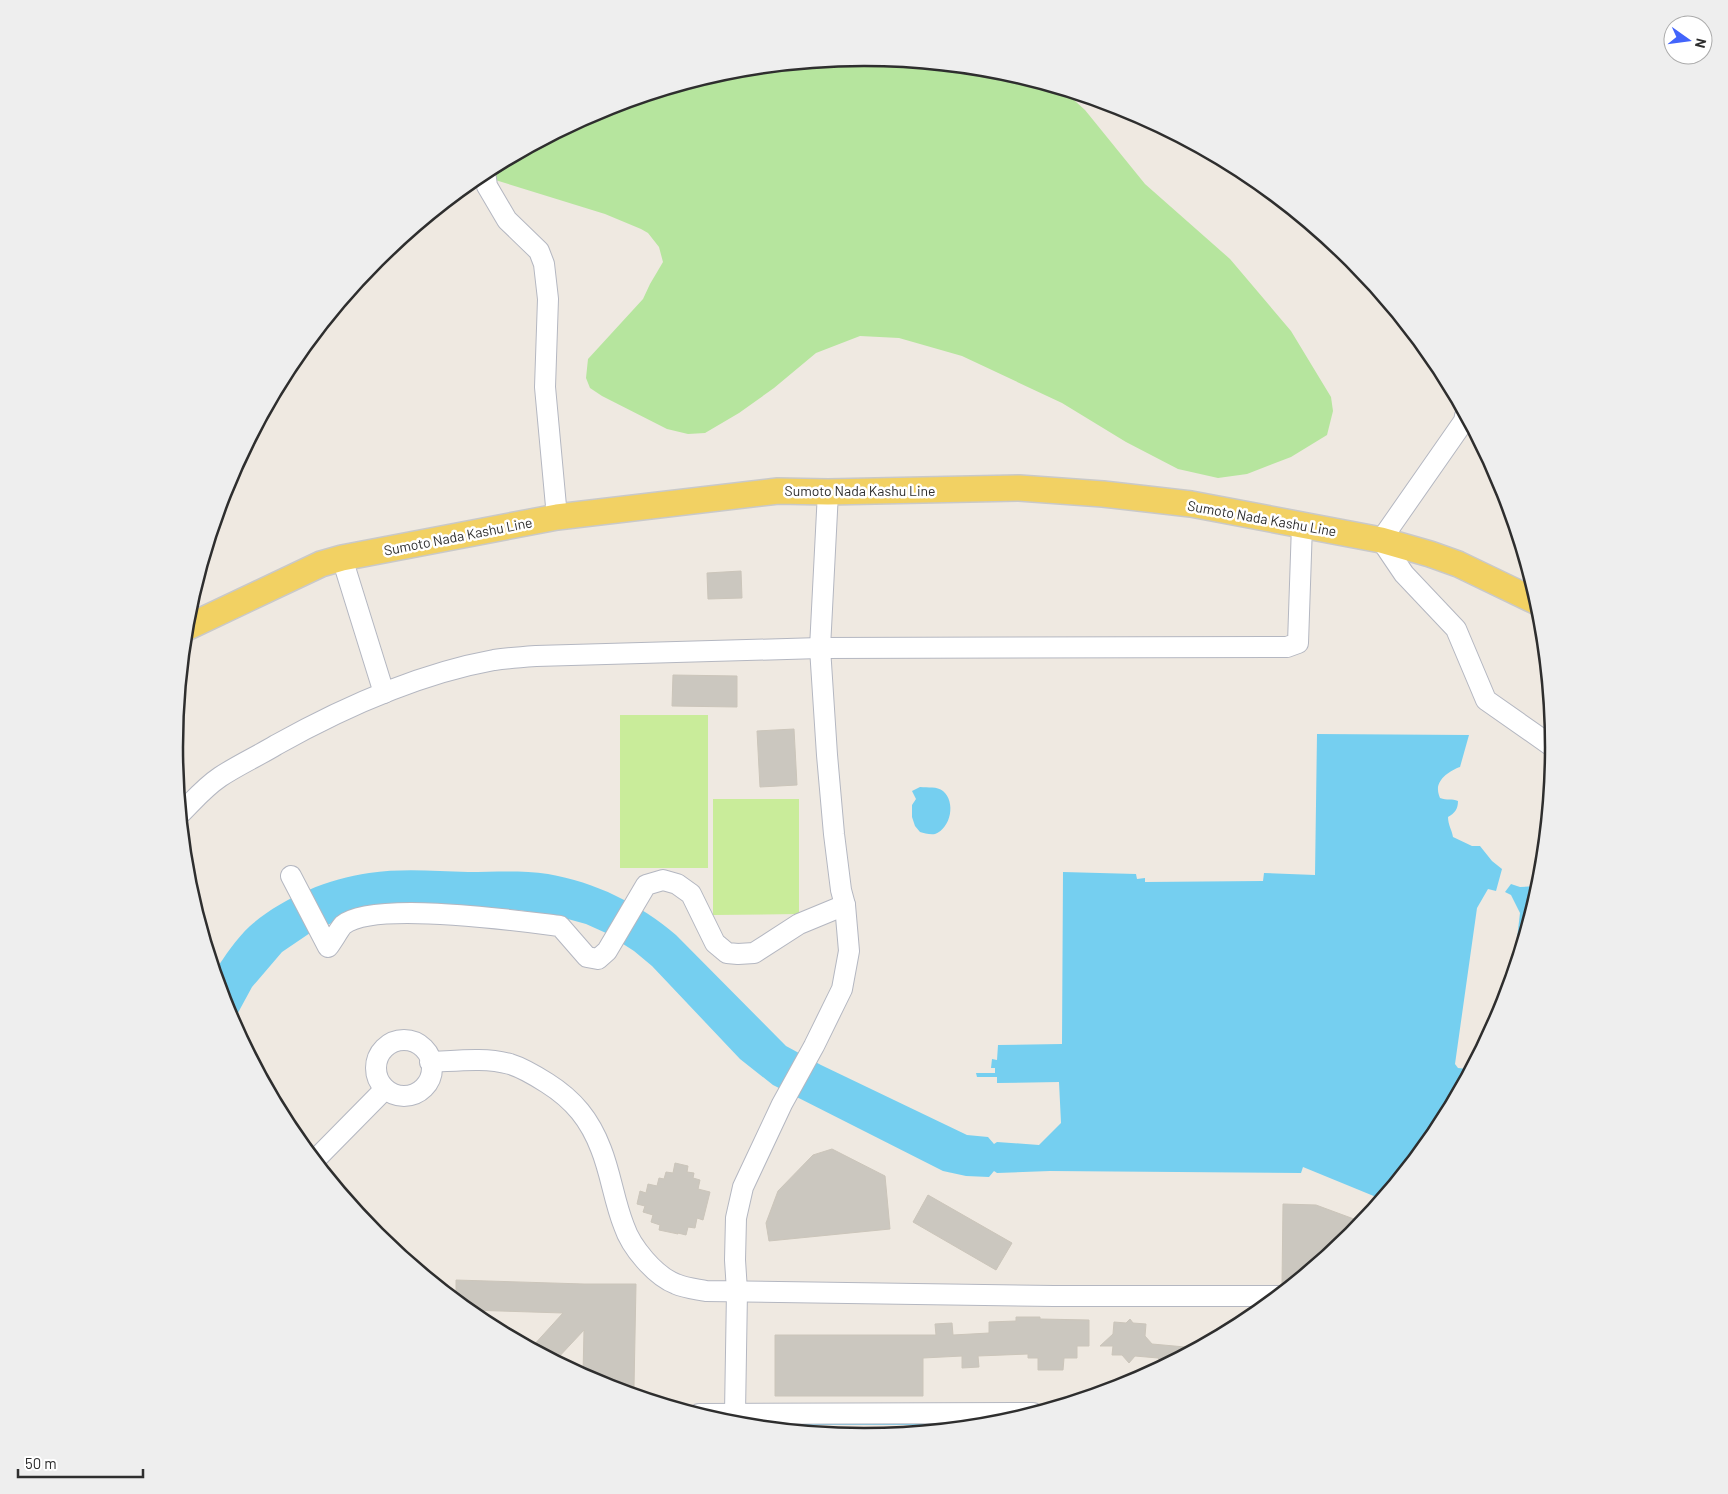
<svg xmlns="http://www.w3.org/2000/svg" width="1728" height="1494" viewBox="0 0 1728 1494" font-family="Barlow,sans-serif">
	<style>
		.green { fill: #b6e59e }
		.pitch { fill: #c9ec9a }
		.water { fill: #75cff0 }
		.pier { fill: #efe9e1 }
		.building { fill: #cbc7bf; stroke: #cbc5ba }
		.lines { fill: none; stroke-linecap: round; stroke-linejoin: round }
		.minor-casing { stroke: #b4b7c1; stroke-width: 22 }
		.major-casing { stroke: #c9c9c9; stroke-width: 28 }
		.minor { stroke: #fff; stroke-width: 20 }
		.major { stroke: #f2d163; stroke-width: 25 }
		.labels { text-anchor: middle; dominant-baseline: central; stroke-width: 5; stroke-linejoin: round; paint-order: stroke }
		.street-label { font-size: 14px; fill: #2e2e2e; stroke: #fff }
		.rim { fill: none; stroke: #2e2e2e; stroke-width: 2.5 }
	</style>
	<rect width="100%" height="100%" fill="#efe9e1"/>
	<polygon class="green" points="864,58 999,71 1064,91 1085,110 1145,184 1230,259 1291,331 1331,397 1333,411 1327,435 1291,457 1247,474 1218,478 1178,469 1126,442 1062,403 962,356 899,338 860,336 816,353 774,388 739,413 705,433 688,434 667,429 602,396 590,388 586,378 588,359 643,299 650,284 663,262 659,247 648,233 641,229 605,214 479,175 600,110 730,71"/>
	<g class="pitch">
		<rect x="620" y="715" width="88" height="153"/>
		<polygon points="713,799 799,799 799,914 713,915"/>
	</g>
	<g class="water">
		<path d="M1317,734L1469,735L1460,767C1451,770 1437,779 1438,790C1438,793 1439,795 1440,798C1447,801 1452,798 1458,801C1458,809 1455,813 1448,817C1448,825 1452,830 1453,837L1472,846H1480L1492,861L1502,869L1496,891L1488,889L1477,908L1455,1064L1458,1068L1467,1069L1468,1073L1437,1130L1381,1199L1303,1167L1301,1173L1050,1171L997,1173L994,1171L989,1177L966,1176L943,1171L773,1085L740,1059L652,966L634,951L606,933L586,924L557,916L518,910L462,909L349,915L310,933L282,952L252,987L233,1022L227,1011L215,971C225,956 236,939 250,926C282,898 327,879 369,873C402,868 435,871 468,872C494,872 522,870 548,874C595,882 640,904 676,935L786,1046L821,1065L967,1135L988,1137L994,1144L997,1142L1039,1145L1061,1123L1059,1082L997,1083V1077H977L976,1073H995V1068H991L992,1059L997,1060L998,1045L1062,1044L1063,872L1136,874L1137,879L1145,878V882L1263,881L1264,873L1315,875Z"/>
		<path d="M920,787C928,788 937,786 943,791C956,802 951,828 935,834C930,835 924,833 920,832L915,826L912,817V805L916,799L912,791Z"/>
		<polygon points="1511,884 1520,887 1539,886 1513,973 1520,913 1511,895 1505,892"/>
		<polygon points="727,1422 999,1423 864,1436"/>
	</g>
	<polygon class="pier" points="747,1425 979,1425 864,1436"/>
	<g class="building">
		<polygon points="741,571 742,598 708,599 707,573"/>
		<polygon points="673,675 737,676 737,707 672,706"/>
		<polygon points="794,729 797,785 760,787 757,731"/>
		<polygon points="832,1149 885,1176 890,1229 769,1241 766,1223 778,1191 813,1155"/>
		<polygon points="675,1163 688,1166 687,1172 694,1173 693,1178 700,1180 698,1189 710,1192 703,1220 697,1218 695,1228 688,1227 686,1235 678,1233 678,1234 659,1230 660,1225 651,1222 653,1215 643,1212 645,1206 637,1204 640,1191 646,1193 648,1184 657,1186 659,1178 664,1179 666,1172 673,1173"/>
		<polygon points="928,1195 1012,1243 996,1270 913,1222"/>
		<polygon points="1283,1204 1316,1205 1362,1222 1351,1235 1286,1288 1282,1285"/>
		<polygon points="456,1280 584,1284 636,1284 634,1387 609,1387 600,1384 583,1375 584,1330 556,1360 532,1347 563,1313 468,1310 456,1300"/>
		<polygon points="1016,1317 1040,1317 1040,1319 1089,1320 1089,1346 1077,1346 1077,1358 1064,1358 1063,1370 1038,1370 1038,1358 1028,1358 1028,1354 978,1356 979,1367 962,1368 962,1356 923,1358 923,1396 775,1396 775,1335 936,1335 935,1324 952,1323 953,1335 989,1333 989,1322 1016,1321"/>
		<polygon points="1130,1319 1133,1323 1146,1324 1145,1336 1152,1344 1196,1348 1164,1365 1158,1358 1135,1356 1129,1363 1122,1355 1112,1355 1113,1346 1100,1346 1113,1334 1114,1322 1126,1323"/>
	</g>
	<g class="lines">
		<defs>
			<g id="minor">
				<polyline points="485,172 487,186 507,220 539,251 544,264 548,299 545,387 557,517"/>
				<polyline points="1465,416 1464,421 1381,540 1404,574 1456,629 1486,700 1553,747"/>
				<polyline points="342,558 384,693"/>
				<path d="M181,813C194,800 205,787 220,777C238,765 258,756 276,745C344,707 417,674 494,660C508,658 522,657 536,656L820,648L1287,647L1298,643L1302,525"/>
				<path d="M291,876L328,947C332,942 340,928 343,925C374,900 519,921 560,926L587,957L598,959L607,951L646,885L663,880L677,884L691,894L715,943L727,953L738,954L754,953L799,924L845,905"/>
				<circle cx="404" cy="1068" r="28"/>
				<path d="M430,1062C456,1061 485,1057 510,1064C523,1068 536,1076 547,1083C574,1100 590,1120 601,1149C611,1174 614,1201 624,1226C631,1247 655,1276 676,1284C685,1288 696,1289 706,1291L1054,1296H1277"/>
				<polyline points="315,1160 385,1089"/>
				<polyline points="735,1413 737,1291 735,1260 736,1218 743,1187 782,1104 814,1046 842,989 849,951 845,905 841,890 834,834 827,755 820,648 828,492"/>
				<polyline points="699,1414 1033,1413"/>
			</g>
			<polyline id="major" points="186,628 321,564 342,558 557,517 778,491 828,492 1019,488 1103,494 1191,504 1381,540 1430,554 1458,564 1537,602"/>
		</defs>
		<use href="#minor" class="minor-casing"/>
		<use href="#major" class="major-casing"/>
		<use href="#minor" class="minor"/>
		<use href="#major" class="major"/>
	</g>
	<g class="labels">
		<g class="street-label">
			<text x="860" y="490">Sumoto Nada Kashu Line</text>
			<text transform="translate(1262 518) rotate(10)">Sumoto Nada Kashu Line</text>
			<text transform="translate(458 536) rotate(-11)">Sumoto Nada Kashu Line</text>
		</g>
	</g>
	<path d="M0 0H1728V1494H0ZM183 747a681 681 0 1 1 1362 0a681 681 0 1 1-1362 0Z" fill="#eee" fill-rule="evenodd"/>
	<path class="rim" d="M183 747a681 681 0 1 1 1362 0a681 681 0 1 1-1362 0Z"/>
	<g transform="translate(1688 40) rotate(104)"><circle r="24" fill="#ffffff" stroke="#ababab"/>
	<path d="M0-4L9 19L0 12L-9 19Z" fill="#4264fb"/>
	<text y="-8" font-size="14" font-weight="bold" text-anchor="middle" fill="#2e2e2e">N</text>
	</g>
	<path d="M18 1469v8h125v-8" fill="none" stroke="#2e2e2e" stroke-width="2.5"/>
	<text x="25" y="1469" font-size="15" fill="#2e2e2e" stroke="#ffffff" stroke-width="4" paint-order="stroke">50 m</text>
</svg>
